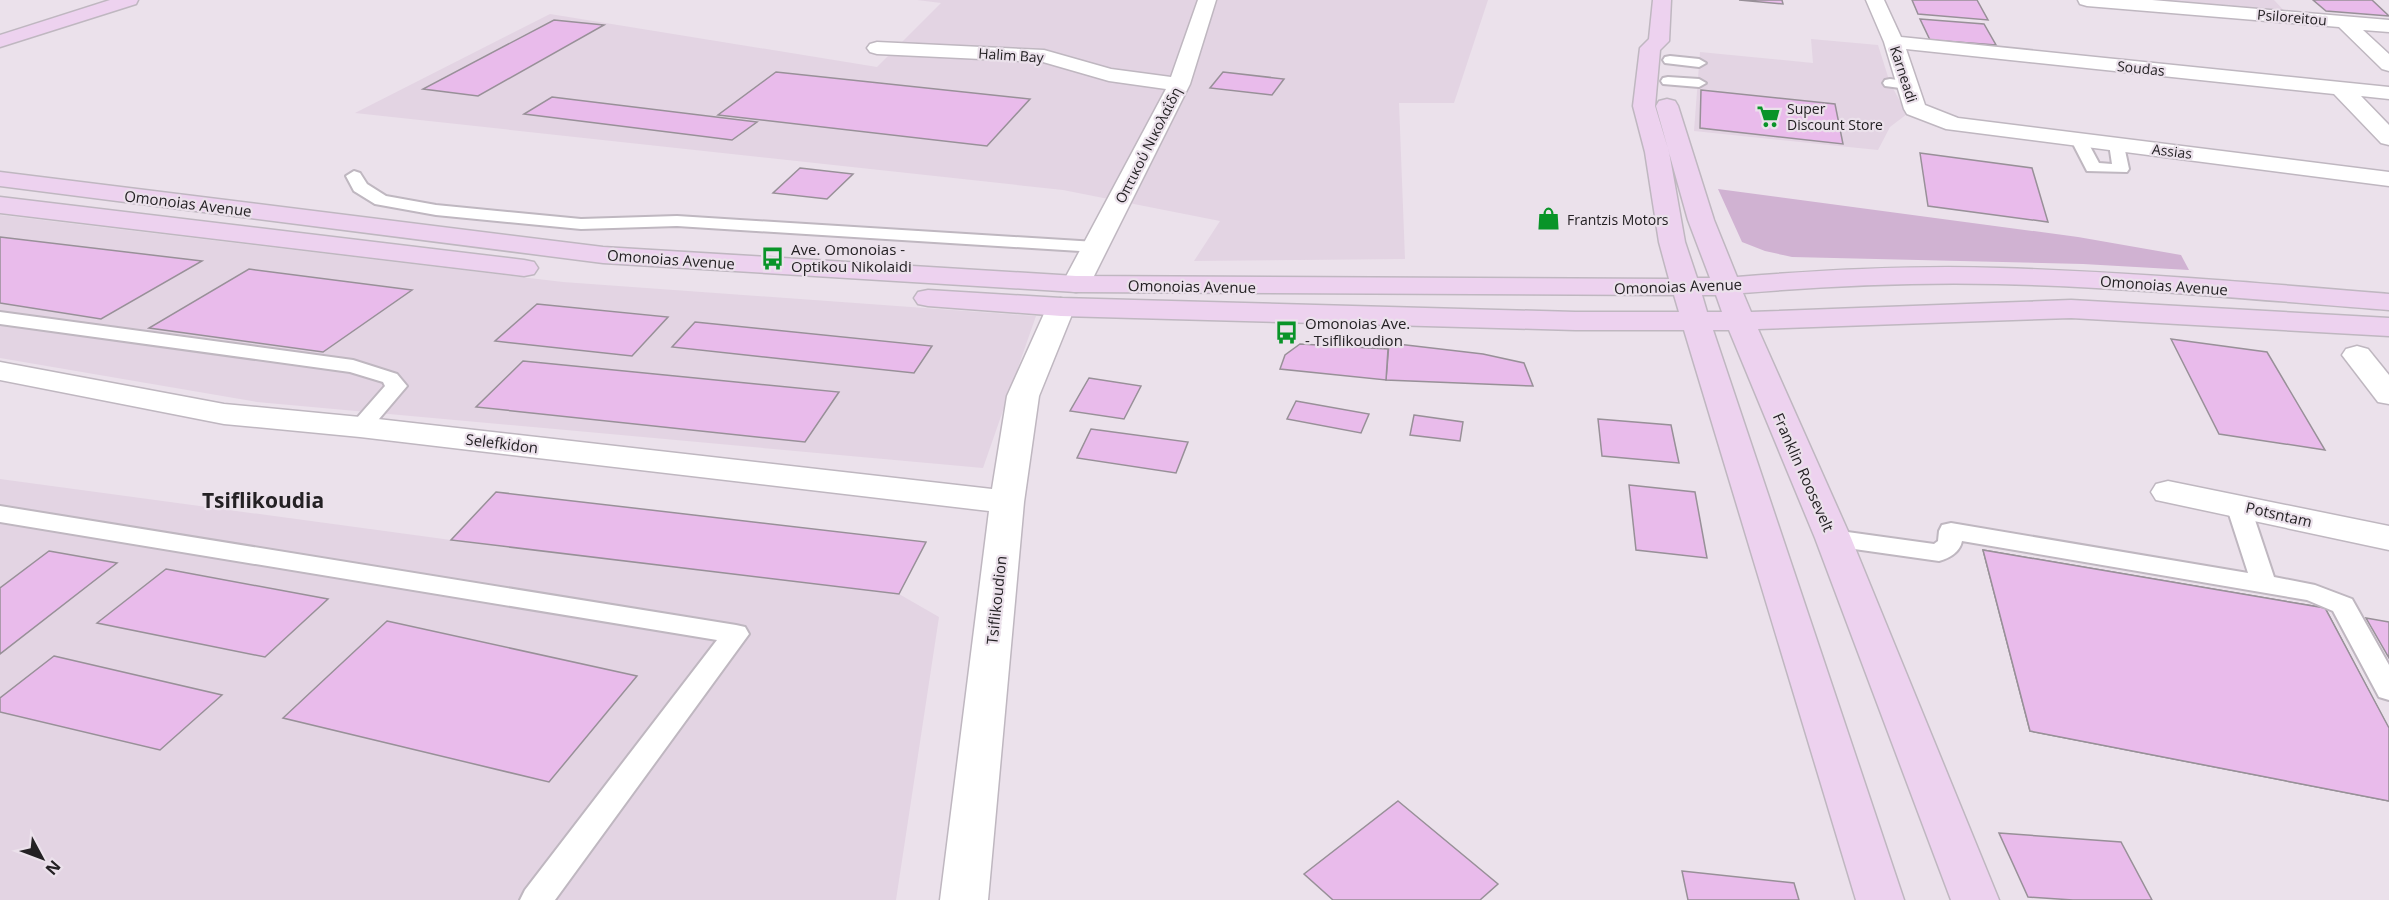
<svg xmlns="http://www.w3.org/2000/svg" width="2389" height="900" viewBox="0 0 2389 900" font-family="'Open Sans',sans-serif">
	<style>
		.built { fill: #e3d4e3 }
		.green { fill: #d0b2d2 }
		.building { fill: #e9bbeb; stroke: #989098; stroke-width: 1.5 }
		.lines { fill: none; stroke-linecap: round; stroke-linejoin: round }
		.service-casing { stroke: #bfb7c0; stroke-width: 4 }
		.minor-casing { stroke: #bfb7c0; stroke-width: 3 }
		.secondary-casing { stroke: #bfb7c0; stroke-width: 3 }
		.service { fill: #fff; fill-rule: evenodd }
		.minor { fill: #fff; fill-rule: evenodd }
		.secondary { fill: #edd2ef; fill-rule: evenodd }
		.labels { text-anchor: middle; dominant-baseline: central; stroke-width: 4.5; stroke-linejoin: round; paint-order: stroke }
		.far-street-label { font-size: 14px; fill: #242124; stroke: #ebe1eb }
		.far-poi-label { font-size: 14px; fill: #242124; stroke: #ebe1eb; text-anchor: start }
		.street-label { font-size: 15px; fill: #242124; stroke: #ebe1eb }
		.poi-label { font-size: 15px; fill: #242124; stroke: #ebe1eb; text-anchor: start }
		.district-label { font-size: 21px; font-weight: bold; fill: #242124; stroke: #ebe1eb }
	</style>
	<rect width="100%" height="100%" fill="#ebe1eb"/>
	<g class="built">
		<polygon points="917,0 1488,0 1454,103 1399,103 1405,259 1194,261 1220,221 1063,190 355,113 550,14 877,67 941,3"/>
		<polygon points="2139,0 2274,0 2287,14"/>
		<polygon points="1811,39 1878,45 1890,83 1907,114 1890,127 1878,150 1694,131 1700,52 1813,63"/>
		<polygon points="0,215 563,282 1036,316 983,468 257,402 0,358"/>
		<polygon points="0,479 451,540 899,594 939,617 896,900 0,900"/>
	</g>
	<polygon class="green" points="1718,189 2078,237 2181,255 2189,270 2083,264 1792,257 1765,251 1742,242"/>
	<g class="building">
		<polygon points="1739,0 1782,0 1783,4"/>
		<polygon points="1912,0 1977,0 1988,20 1918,14"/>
		<polygon points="2313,0 2372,0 2389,16 2326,11"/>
		<polygon points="1920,19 1984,24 1996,45 1930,40"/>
		<polygon points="554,20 604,25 478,96 423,89"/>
		<polygon points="776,72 1030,99 987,146 718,115"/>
		<polygon points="1223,72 1284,79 1272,95 1210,88"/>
		<polygon points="1701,90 1835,104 1843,144 1700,128"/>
		<polygon points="552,97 757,122 732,140 524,114"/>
		<polygon points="1920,153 2032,168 2048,222 1928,206"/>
		<polygon points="800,168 853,174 827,199 773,193"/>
		<polygon points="0,237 202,261 101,319 0,303"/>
		<polygon points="249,269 412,290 323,352 149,328"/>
		<polygon points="537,304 668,317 632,356 495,341"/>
		<polygon points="695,322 932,346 914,373 672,347"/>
		<polygon points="2171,339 2267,352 2325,450 2219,434"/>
		<polygon points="1389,343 1483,354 1524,363 1533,386 1386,380"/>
		<polygon points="1300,344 1388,349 1386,380 1280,369 1285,355"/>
		<polygon points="523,361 839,392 805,442 476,407"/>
		<polygon points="1089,378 1141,386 1124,419 1070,411"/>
		<polygon points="1296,401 1369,414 1361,433 1287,419"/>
		<polygon points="1414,415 1463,422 1460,441 1410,435"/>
		<polygon points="1598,419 1671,425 1679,463 1602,456"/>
		<polygon points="1091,429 1188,442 1176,473 1077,458"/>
		<polygon points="1629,485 1695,492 1707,558 1636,550"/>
		<polygon points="496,492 926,542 899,594 451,540"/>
		<polygon points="1983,550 2325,608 2389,729 2389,801 2030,731"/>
		<polygon points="1983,550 2325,608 2389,728 2389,801 2030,731"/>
		<polygon points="49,551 117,563 0,654 0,588"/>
		<polygon points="166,569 328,599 265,657 97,623"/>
		<polygon points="2366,618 2389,622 2389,658"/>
		<polygon points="387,621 637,676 549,782 283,718"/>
		<polygon points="54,656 222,695 160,750 0,712 0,698"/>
		<polygon points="1398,801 1498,884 1480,900 1333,900 1304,874"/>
		<polygon points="1999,833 2121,842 2152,900 2073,900 2028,897"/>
		<polygon points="1682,871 1794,883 1799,900 1688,900"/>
	</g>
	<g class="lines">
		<defs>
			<g id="service">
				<polygon points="1670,56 1699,59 1706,63 1699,67 1665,63 1663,60 1665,57"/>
				<polygon points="1668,77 1699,79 1706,83 1699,87 1663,84 1661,81 1663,78"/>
				<polygon points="1890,79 1913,82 1915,85 1908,89 1885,86 1883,83 1885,80"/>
				<polygon points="2079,135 2085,137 2099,163 2112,164 2109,144 2111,141 2123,141 2129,169 2127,172 2087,171 2071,140"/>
				<polygon points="354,171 360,173 367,184 386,196 436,205 581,219 677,216 1096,242 1102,243 1105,247 1102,251 1096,252 677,226 581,229 436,215 375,204 354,191 346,176"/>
				<polygon points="0,312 353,360 397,374 407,386 368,432 360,434 352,432 349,427 385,386 383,382 350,372 0,324"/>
				<path d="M2238,497L2246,500L2250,505L2274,577L2315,585L2352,599L2389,665V700L2379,697L2333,611L2307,600L1962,541C1960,552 1950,558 1939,561L1833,546L1824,544L1821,538L1824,532L1833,530L1934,544L1938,541L1939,531L1942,525L1951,523L2248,573L2226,505L2230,500Z"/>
				<polygon points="0,506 736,625 745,627 749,634 555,900 520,900 525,890 717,640 0,522"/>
			</g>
			<g id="minor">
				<polygon points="1198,0 1216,0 1190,84 1090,284 1086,290 1076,292 1066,290 1062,284 1166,89 1109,81 1043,62 877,54 870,52 867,48 870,44 877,42 1044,50 1111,69 1171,77"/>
				<polygon points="1866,0 1884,0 1901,37 2389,87 2389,99 2361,96 2389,125 2389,145 2381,143 2334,94 1906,49 1925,105 1958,118 2389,172 2389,186 1946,129 1907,114 1904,109 1884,42"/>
				<polygon points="2078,0 2152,0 2389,20 2389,32 2363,30 2389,54 2389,71 2382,69 2339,27 2087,6 2080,4"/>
				<polygon points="1061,298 1071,301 1075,307 1039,396 1024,502 988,900 940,900 989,511 360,437 224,424 0,380 0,362 224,404 360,417 992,489 1007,396 1047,307 1051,301"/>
				<polygon points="2357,346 2368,349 2389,375 2389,404 2378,402 2342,355 2346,349"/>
				<polygon points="2168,481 2389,526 2389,550 2156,500 2151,492 2156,484"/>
			</g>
			<g id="secondary">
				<polygon points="110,0 138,0 136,4 0,47 0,35"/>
				<path d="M1653,0H1671L1669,41L1660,50L1655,106L1669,152L1685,242L1697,278H1710L1688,220L1656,106L1659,101L1667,99L1675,101L1678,106L1714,220L1737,277C1822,270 1914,265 2000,268C2130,272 2259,283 2389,294V310C2259,300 2129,287 1998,284C1913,282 1827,286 1743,293L1751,312L2071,300L2389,318V336L2071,318L1758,329L1851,538L1999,900H1951L1815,538L1729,330H1713L1904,900H1856L1684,330H1575L1061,316L928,306L918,304L914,298L918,292L928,290L1061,298L1575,312H1679L1674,295L1076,292L603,263L0,186V172L603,247L1076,276L1669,279L1659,242L1645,152L1633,106L1640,48L1649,39ZM1702,295H1716L1722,312H1707Z"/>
				<polygon points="0,197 524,260 534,262 538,268 534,274 524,276 0,213"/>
			</g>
		</defs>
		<use href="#service" class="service-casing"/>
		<use href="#minor" class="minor-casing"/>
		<use href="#secondary" class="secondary-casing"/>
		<use href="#service" class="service"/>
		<use href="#minor" class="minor"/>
		<use href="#secondary" class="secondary"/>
	</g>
	<defs>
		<symbol id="supermarket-bare" viewBox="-9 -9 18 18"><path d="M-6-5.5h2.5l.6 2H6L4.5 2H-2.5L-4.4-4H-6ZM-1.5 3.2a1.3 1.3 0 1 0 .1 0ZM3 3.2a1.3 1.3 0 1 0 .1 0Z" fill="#099428" stroke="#ebe1eb" stroke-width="2.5" paint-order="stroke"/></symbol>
		<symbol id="shop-bare" viewBox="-9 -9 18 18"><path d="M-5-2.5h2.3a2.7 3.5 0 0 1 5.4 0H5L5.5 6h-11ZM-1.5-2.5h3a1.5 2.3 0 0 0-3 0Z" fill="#099428" stroke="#ebe1eb" stroke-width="2.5" paint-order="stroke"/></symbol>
		<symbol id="bus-bare" viewBox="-9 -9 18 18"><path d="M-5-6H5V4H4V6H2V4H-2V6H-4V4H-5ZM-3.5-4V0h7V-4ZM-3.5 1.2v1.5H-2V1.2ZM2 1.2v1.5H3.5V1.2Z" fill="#099428" stroke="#ebe1eb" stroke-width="2.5" paint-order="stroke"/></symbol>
	</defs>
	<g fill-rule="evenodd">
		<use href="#supermarket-bare" x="1752" y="100" width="33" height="33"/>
		<use href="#shop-bare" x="1532" y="202" width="33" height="33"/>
		<use href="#bus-bare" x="756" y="242" width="33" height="33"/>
		<use href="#bus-bare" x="1270" y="316" width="33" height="33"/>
	</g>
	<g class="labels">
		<g class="far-street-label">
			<text transform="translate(2292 17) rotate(5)">Psiloreitou</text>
			<text transform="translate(1011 55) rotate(4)">Halim Bay</text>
			<text transform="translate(2141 68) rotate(6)">Soudas</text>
			<text transform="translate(1904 74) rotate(72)">Karneadi</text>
			<text transform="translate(1148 145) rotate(-63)">Οπτικού Νικολαΐδη</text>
			<text transform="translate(2172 151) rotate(7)">Assias</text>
		</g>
		<g class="far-poi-label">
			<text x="1787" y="108">Super<tspan x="1787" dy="16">Discount Store</tspan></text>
			<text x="1567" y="219">Frantzis Motors</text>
		</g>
		<g class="street-label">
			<text transform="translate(188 203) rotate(7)">Omonoias Avenue</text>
			<text transform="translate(671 259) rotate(4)">Omonoias Avenue</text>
			<text transform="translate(2164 285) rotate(4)">Omonoias Avenue</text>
			<text transform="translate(1192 286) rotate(1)">Omonoias Avenue</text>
			<text transform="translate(1678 286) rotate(-2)">Omonoias Avenue</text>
			<text transform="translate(502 443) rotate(7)">Selefkidon</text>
			<text transform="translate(1804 472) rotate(66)">Franklin Roosevelt</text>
			<text transform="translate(2279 514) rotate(13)">Potsntam</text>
			<text transform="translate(996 600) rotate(-84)">Tsiflikoudion</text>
		</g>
		<g class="poi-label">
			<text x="791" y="249">Ave. Omonoias -<tspan x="791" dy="17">Optikou Nikolaidi</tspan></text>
			<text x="1305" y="323">Omonoias Ave.<tspan x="1305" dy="17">- Tsiflikoudion</tspan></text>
		</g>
		<g class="district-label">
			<text x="263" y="500">Tsiflikoudia</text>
		</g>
	</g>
	<g transform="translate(42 858) rotate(131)" stroke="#ebe1eb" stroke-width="4.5" paint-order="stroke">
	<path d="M0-4.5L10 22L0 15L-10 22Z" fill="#242124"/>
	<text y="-9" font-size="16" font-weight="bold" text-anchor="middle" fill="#242124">N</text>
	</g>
</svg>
